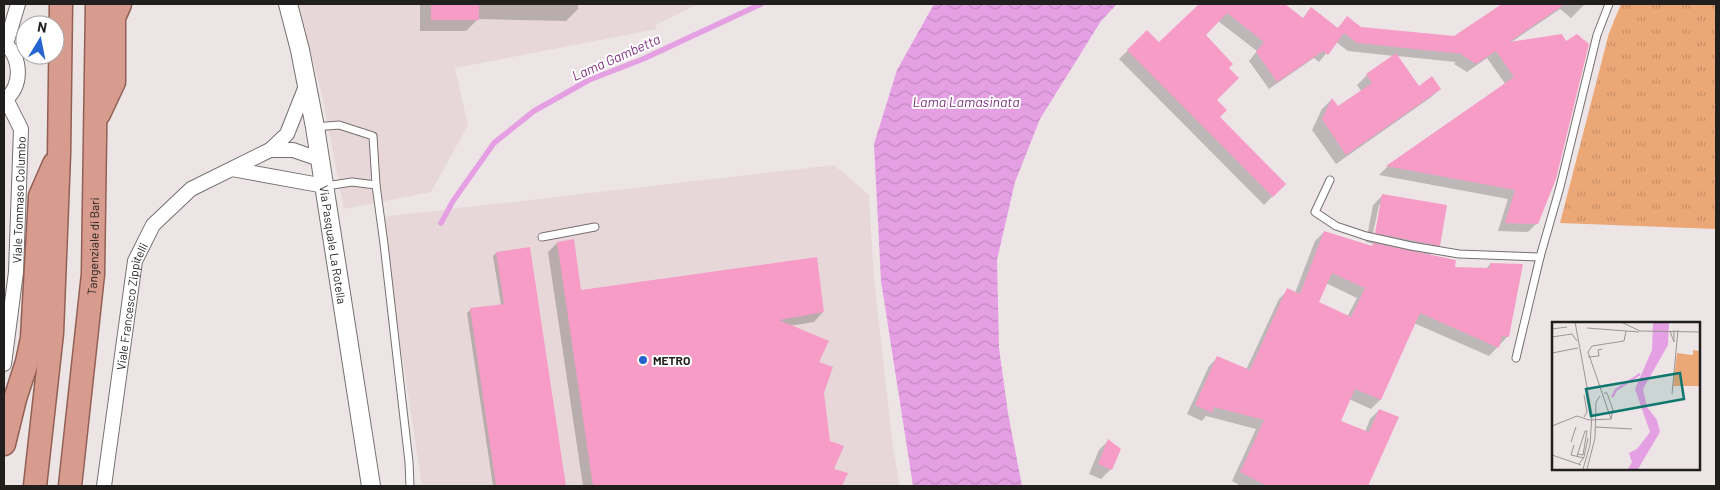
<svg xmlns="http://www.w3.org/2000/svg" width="1720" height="490" viewBox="0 0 1720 490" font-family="Barlow,sans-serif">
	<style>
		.built { fill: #e8d7d9 }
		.grass { fill: url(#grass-tufts) }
		.water { fill: url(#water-waves) }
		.shadow { fill: #0003; fill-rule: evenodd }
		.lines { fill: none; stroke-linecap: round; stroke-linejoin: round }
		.stream { stroke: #e5a0e4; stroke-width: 5.5 }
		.building { fill: #f69cc7; fill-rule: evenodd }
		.service-casing { stroke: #766f70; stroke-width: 9 }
		.minor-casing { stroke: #766f70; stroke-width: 16 }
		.tertiary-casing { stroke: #766f70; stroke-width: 20 }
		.trunk-casing { stroke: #916054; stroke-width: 25 }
		.service { stroke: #fff; stroke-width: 7 }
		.minor { stroke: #fff; stroke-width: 14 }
		.tertiary { stroke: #fff; stroke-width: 18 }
		.trunk { stroke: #d79c8e; stroke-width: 22 }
		.poi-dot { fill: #2564d1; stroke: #fff; stroke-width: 2 }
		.labels { text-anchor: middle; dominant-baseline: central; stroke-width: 4; stroke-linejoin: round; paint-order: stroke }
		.street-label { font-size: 12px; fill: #211e1e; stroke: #fff }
		.poi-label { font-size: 12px; font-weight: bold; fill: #211e1e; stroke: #fff; text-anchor: start }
		.water-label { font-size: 14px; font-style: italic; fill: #7f3080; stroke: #fff }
		.inset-river { fill: none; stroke: #e5a0e4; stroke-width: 2.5 }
		.inset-road { fill: none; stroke: #9b9595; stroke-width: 1 }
		.view { fill: #0f766e; fill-opacity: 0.15; stroke: #0f766e; stroke-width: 2.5 }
		.inset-edge { fill: none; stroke: #211e1e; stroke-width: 2.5 }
	</style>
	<defs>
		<pattern id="grass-tufts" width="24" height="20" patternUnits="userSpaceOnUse" patternTransform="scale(1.25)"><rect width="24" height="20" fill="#eba776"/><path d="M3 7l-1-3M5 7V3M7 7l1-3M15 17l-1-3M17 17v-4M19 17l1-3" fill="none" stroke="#c98f66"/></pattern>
		<pattern id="water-waves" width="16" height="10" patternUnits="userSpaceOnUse" patternTransform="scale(1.25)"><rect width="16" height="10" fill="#e5a0e4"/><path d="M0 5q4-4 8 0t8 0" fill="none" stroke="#c489c3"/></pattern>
	</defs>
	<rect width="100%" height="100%" fill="#ede5e5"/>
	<g class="built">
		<polygon points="298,4 698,4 655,25 657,29 455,68 468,125 431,192 344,209 322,95"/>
		<polygon points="834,165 869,195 874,278 893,448 900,486 422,486 381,217"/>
	</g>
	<polygon class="grass" points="1621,4 1716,4 1716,229 1560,223 1609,33"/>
	<polygon class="water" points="934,4 1117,4 1101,21 1040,119 1015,182 997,260 999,348 1008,413 1022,486 913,486 881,281 874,144 897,70"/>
	<g class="shadow">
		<polygon points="420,4 578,4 578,9 566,21 478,19 466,31 420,31"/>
		<polygon points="1208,4 1283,4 1302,19 1312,9 1337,29 1347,18 1361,28 1455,38 1504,4 1585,4 1571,18 1560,9 1510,43 1537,223 1528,232 1498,231 1508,199 1379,175 1387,167 1506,85 1487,58 1467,72 1454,64 1456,62 1397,56 1419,87 1440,89 1430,98 1336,164 1312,130 1322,109 1331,100 1338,108 1362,92 1357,85 1367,75 1394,56 1348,51 1336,42 1319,62 1314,58 1269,89 1249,61 1257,51 1218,21 1204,35 1227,68 1215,100 1218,117 1284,184 1264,205 1119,59 1147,32 1159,44 1197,17"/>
		<path d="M1383,195L1439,245L1429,256L1454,268L1486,269L1490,264L1508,336L1489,356L1414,323L1380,400L1371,409L1349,399L1339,422L1365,432L1370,419L1379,410L1397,418L1367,486H1241L1232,481L1256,429L1206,416L1202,421L1187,414L1209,366L1218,357L1246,370L1279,299L1288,290L1295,293L1315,241L1324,232L1370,247L1374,244L1366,242L1373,205ZM1379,205H1381L1375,239L1372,238ZM1326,283L1357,298L1347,317L1317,303Z"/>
		<polygon points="557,243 580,292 823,312 814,322 789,326 817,363 832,470 846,474 841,486 583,486 548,252"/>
		<polygon points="529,248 565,486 493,486 467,313 470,310 501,305 493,256 496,253"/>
		<polygon points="1109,440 1111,469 1101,479 1089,474 1099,450"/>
	</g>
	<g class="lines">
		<polyline class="stream" points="441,223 453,201 494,143 534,111 589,80 643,59 761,4"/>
	</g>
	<g class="building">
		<rect x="431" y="4" width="48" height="16"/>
		<polygon points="1199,4 1285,4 1303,18 1311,7 1338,28 1347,16 1361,27 1454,36 1502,4 1565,4 1509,42 1562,34 1566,41 1577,34 1589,44 1556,179 1538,224 1505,223 1515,190 1386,166 1514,77 1496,51 1476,64 1462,55 1463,54 1357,43 1344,33 1328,55 1323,51 1277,82 1256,52 1264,42 1227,13 1206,35 1233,64 1229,68 1239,78 1217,100 1227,110 1220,117 1286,184 1273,197 1127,50 1147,30 1159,42"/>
		<polygon points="1396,53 1419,86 1432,76 1441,89 1346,155 1322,119 1332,98 1338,106 1372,83 1366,74"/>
		<polygon points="1382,194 1447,205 1440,246 1375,233"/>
		<path d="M1324,231L1372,246L1373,243L1456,260L1455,267L1490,268V263L1523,264L1509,337L1502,336L1499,348L1420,313L1381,400L1355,389L1341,421L1369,432L1379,409L1399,417L1368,486H1267L1240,472L1264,420L1214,407L1212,413L1195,405L1217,356L1250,370L1287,288L1300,294ZM1332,273L1365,288L1351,317L1319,302Z"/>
		<polygon points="574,239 581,290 817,257 824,312 779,320 829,341 819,362 833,367 824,393 830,441 844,446 834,469 848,473 842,486 593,486 557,242"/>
		<polygon points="530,247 566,486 496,486 470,308 504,304 496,252"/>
		<polygon points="1108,439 1121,449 1112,470 1098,464"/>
	</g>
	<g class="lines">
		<defs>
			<g id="service">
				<polyline points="315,127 339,125 373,136 376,185 384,244 409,462 410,486"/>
				<polyline points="1330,180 1315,212 1336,226 1366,236 1411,246 1459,254 1540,257"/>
				<polyline points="326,186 352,182 376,185"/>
				<polyline points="542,237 595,227"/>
				<polyline points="1516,358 1540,257 1560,187 1597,35 1609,4"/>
			</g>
			<g id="minor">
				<path d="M4,43C22,58 23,86 4,101"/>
				<polyline points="6,44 18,4"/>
				<polyline points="270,150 287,134 306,86"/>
				<polyline points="232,169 325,186"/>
				<path id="s1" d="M4,364L16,272L21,129L6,99"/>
				<path id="s2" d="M104,486L135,261L153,225L191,189L270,150H293L319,159"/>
			</g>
			<g id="tertiary">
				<path id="s3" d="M288,4L300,50L315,127L371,486"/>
			</g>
			<g id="trunk">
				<polyline points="99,114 114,82 114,18 120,4"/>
				<polyline points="4,444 15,399 27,362 32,338 40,196 54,164"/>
				<polyline points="35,486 52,333 59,154 61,4"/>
				<path id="s4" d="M70,486L93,274L97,4"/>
			</g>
		</defs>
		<use href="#service" class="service-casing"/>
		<use href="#minor" class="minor-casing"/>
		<use href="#tertiary" class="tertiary-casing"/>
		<use href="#trunk" class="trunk-casing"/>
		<use href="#service" class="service"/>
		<use href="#minor" class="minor"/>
		<use href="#tertiary" class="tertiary"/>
		<use href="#trunk" class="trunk"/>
	</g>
	<circle class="poi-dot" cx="643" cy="360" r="5"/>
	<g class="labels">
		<g class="street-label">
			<text stroke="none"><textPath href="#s1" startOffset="165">Viale Tommaso Columbo</textPath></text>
			<text stroke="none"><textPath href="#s3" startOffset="245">Via Pasquale La Rotella</textPath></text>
			<text stroke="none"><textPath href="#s4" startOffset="241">Tangenziale di Bari</textPath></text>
			<text stroke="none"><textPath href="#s2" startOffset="182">Viale Francesco Zippitelli</textPath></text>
		</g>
		<g class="poi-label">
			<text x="653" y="360">METRO</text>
		</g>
		<g class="water-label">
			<text transform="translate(616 57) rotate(-24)">Lama Gambetta</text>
			<text x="966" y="101">Lama Lamasinata</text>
		</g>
	</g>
	<g transform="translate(1552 322)">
		<rect width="148" height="148" fill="#ede5e5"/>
		<path d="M141,28L147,29V64H121L125,31L141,33Z" fill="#eba776"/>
		<path d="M101,0H117L116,23L91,67L95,85L105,98L108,110L86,147H76L80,140L77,131L85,127L98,110L83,67L100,28Z" fill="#e5a0e4"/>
		<path class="inset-river" d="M60,75L64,68L88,52"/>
		<path class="inset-road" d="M23,0L40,92L38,123L31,147M69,0L88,9L148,10M35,6L87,10M0,7L15,5M118,9L122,20V8M0,15L20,12L25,19M0,31L26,26M36,35L47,34L46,28L50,27M52,71H55L61,88L59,97M120,72L126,8M32,73L35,90L32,95M0,104L25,94L37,98L59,97L36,30L40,24L72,19L74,9M44,105L80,107M19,120L24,105M22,123L19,133L32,136M26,132L31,133L35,109H33M0,133L29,143M25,134L33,109M27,142L32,135L36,116M35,147L43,116L44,80L48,74"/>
		<path class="view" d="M128,51L132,77L39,94L34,67Z"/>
		<rect width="148" height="148" class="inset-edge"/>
	</g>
	<rect width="1720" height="490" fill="none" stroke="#211e1e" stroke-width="10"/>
	<g transform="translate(40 40) rotate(10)"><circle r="24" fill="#ffffff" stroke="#a6a5a5"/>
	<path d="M0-4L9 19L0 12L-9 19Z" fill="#2564d1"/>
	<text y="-8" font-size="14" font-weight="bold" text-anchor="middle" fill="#211e1e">N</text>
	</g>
</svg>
